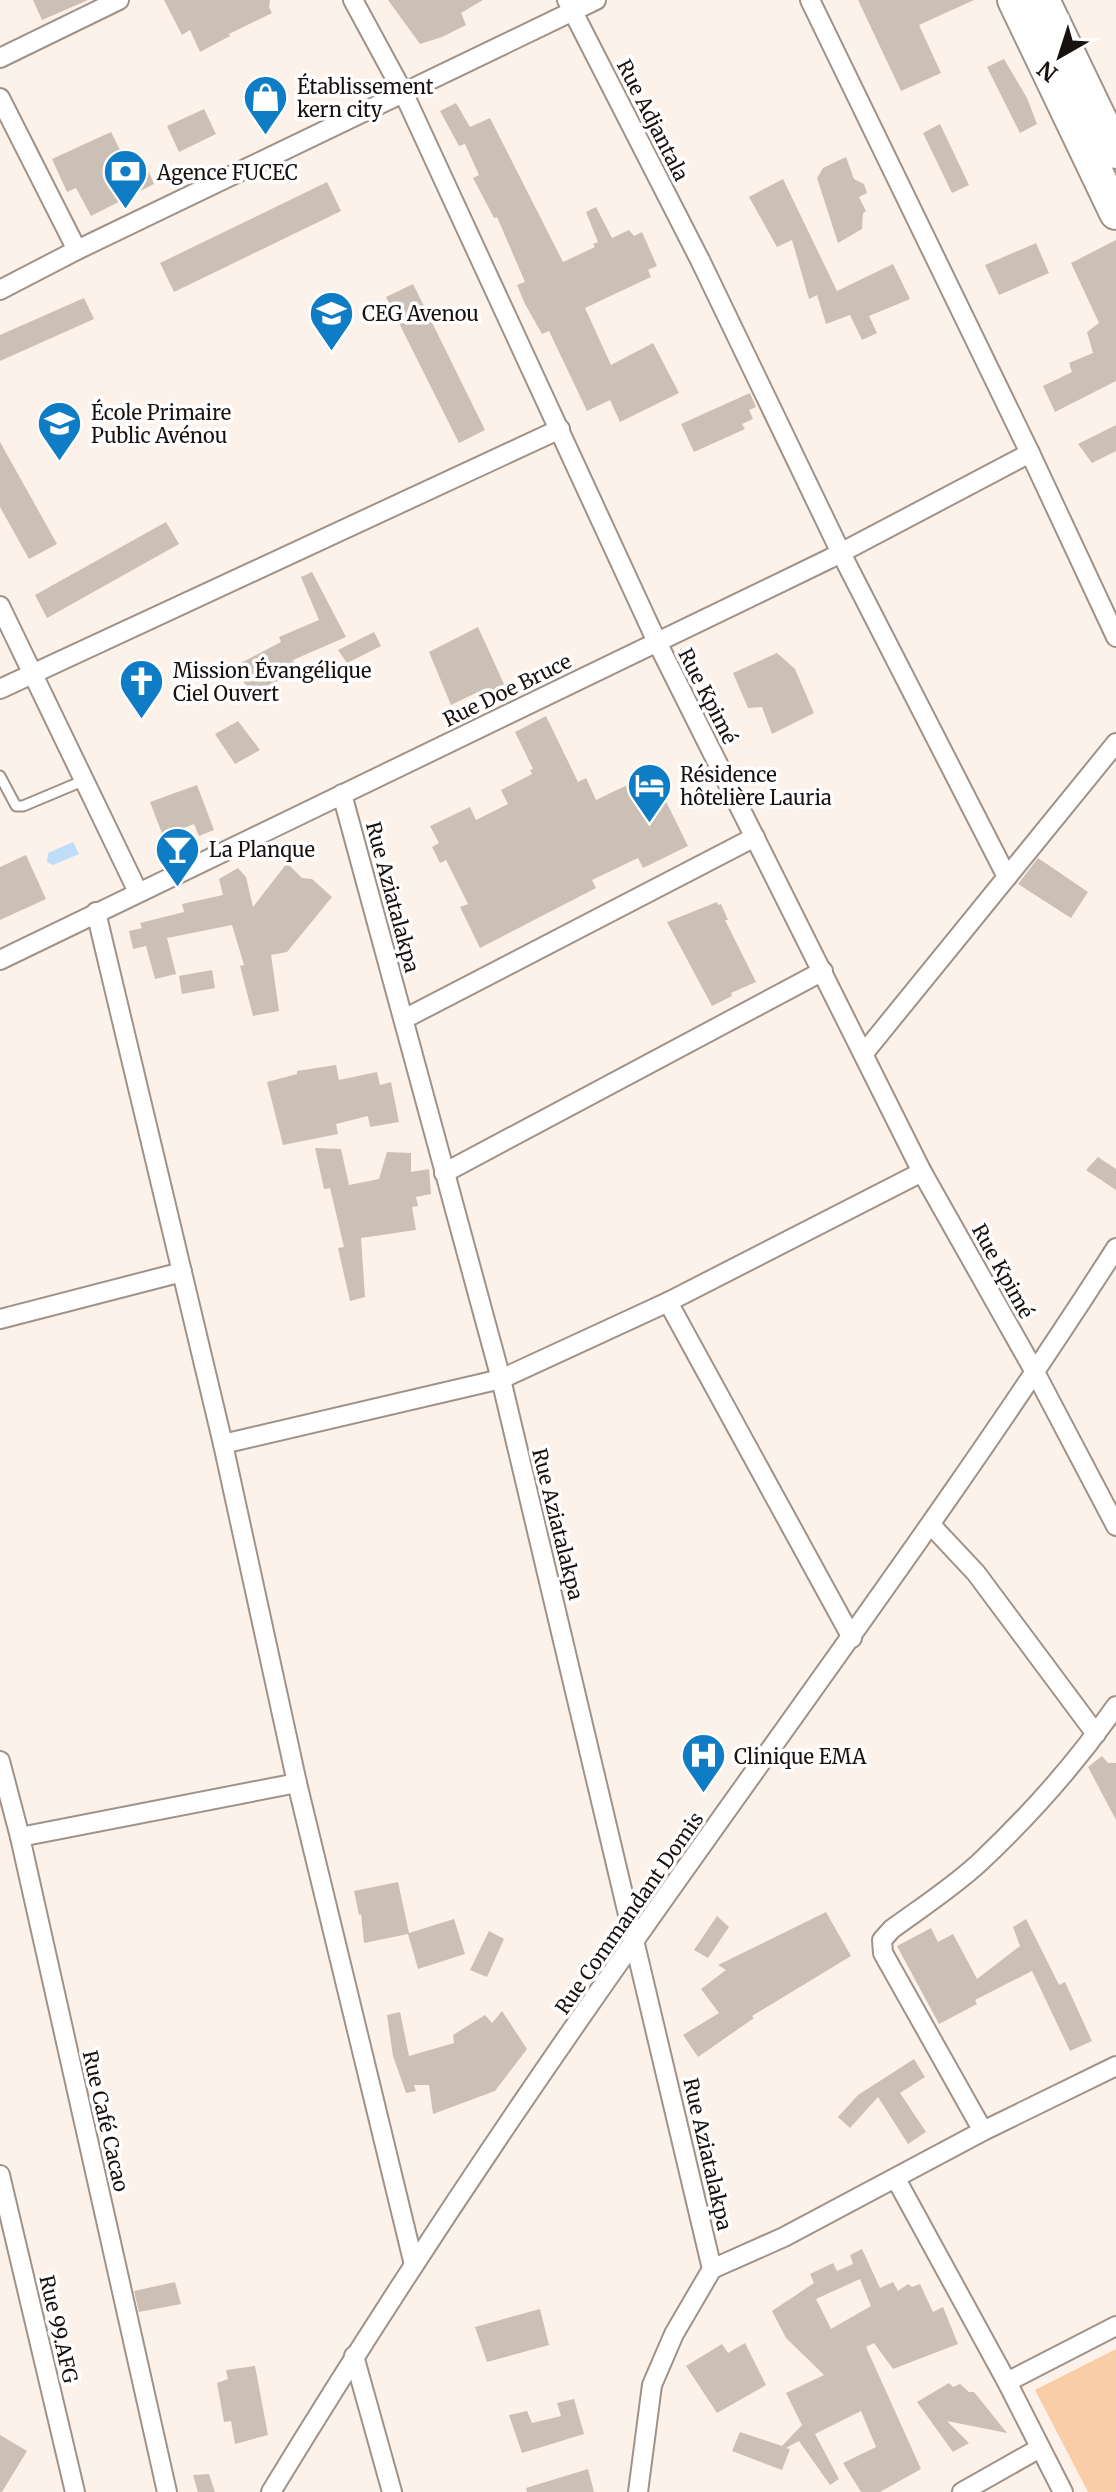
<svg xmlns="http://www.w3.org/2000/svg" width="1116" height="2492" viewBox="0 0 1116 2492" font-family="Merriweather,serif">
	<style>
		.green { fill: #facda9 }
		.water { fill: #bfdcf8 }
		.building { fill: #ccbfb5; fill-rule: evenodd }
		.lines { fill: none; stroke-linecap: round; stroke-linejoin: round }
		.lane-casing { stroke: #9f9289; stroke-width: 13 }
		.street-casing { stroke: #9f9289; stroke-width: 22 }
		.highway-casing { stroke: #9f9289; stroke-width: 36 }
		.lane { stroke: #fff; stroke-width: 9 }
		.street { stroke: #fff; stroke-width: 18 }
		.highway { stroke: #fff; stroke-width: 32 }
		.labels { text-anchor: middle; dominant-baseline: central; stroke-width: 7; stroke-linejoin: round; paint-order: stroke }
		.poi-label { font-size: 20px; fill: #17120f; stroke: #fff; text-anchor: start }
		.street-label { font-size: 20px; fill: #17120f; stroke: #fff }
	</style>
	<rect width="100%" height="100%" fill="#fdf2ea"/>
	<polygon class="green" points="1116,2349 1116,2492 1088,2492 1035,2390"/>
	<polygon class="water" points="73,842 79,854 53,865 47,862 48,853"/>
	<g class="building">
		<polygon points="33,0 88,0 42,20"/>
		<polygon points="164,0 270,0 269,7 272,13 229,34 230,36 200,52 190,30 182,35"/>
		<polygon points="388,0 483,0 461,13 466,25 442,37 420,44"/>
		<polygon points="858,0 974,0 919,25 941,73 901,91"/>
		<polygon points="1004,59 1027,98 1037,124 1020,133 987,67"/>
		<polygon points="456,103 470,127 490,118 563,262 595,247 593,244 598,242 586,212 596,207 612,238 629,230 634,236 642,232 657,266 648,270 651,277 585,308 611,365 653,343 679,393 620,422 610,400 587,411 549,331 542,334 525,304 517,285 525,282 497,217 494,218 473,178 479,175 465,144 459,146 440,111"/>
		<polygon points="204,109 216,134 179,152 167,126"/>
		<polygon points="940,124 969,185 952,193 923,133"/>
		<polygon points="111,132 130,170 145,163 154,184 91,216 76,188 67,192 52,159"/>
		<polygon points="846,157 854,179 864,184 867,193 859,197 866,211 863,213 862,229 838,243 817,178 823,168"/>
		<polygon points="783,179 837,291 893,264 910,299 869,316 877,333 862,340 850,315 826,324 817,295 809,299 792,240 777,247 749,197"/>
		<polygon points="327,182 341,211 174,292 160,263"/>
		<polygon points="1116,240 1116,381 1055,412 1043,386 1072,372 1069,363 1093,353 1087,332 1099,323 1071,263"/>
		<polygon points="1036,243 1049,273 999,295 985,265"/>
		<polygon points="413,284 485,430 459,443 386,297"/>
		<polygon points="84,298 94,319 0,361 0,335"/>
		<polygon points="750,393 756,407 749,410 753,419 742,424 745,429 694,452 681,424"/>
		<polygon points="1116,425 1116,451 1092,463 1078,444"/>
		<polygon points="0,442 57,544 29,559 0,507"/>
		<polygon points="166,522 179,544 47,618 35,595"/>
		<polygon points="312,572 346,637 293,660 296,672 252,693 242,680 237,665 281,642 279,637 319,620 301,577"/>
		<polygon points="478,627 504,684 484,699 478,692 451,705 429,652"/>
		<polygon points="374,632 381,646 347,663 338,650"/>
		<polygon points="777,653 795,669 814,713 772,734 762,707 748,708 733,673"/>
		<polygon points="546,716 578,782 586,778 596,800 652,773 688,846 643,868 638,858 592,880 596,888 480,948 460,907 468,904 446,860 440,863 432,847 439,843 430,826 470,807 476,820 508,804 501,790 532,774 530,770 533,769 515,732"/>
		<polygon points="238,721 260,750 235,764 215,734"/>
		<polygon points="197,785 214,830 199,836 194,824 163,836 150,802"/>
		<polygon points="26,855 46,899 0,920 0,867"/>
		<polygon points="1038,858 1088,892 1071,918 1018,884"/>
		<polygon points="287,863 302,878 312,879 332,897 287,952 271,955 279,1011 253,1016 240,966 244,965 232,925 167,938 176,974 155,979 146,946 133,949 129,931 142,928 140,923 184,912 182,904 223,895 219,879 238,868 246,877 253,907"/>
		<polygon points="717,902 718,905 721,904 728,920 725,920 756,982 731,993 732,996 712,1006 667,922"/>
		<polygon points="212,970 215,988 182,994 179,976"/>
		<polygon points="336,1065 339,1080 377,1072 380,1085 391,1082 399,1122 370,1127 368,1116 336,1124 338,1134 283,1145 267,1082 297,1074 297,1071"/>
		<polygon points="315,1148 341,1149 349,1185 379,1179 387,1152 411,1153 411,1172 429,1169 431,1194 416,1197 418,1206 412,1207 416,1230 361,1238 365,1297 350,1301 338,1248 344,1247 330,1188 324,1189"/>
		<polygon points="1098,1157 1116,1169 1116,1190 1086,1170"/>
		<polygon points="1102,1756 1108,1763 1116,1763 1116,1820 1088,1767"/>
		<polygon points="398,1882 409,1933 454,1919 465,1954 418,1969 408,1934 364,1943 361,1914 359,1915 354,1891"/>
		<polygon points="826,1912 851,1956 752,2016 754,2018 698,2057 683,2035 719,2013 701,1989 726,1970 718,1965"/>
		<polygon points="717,1916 729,1927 708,1958 694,1950"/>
		<polygon points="1026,1919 1059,1985 1065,1982 1092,2041 1070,2051 1032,1971 975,2000 977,2004 939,2024 897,1946 931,1928 938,1942 953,1934 977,1979 1020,1946 1013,1927"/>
		<polygon points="489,1931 504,1939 487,1977 470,1970"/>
		<polygon points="502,2011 527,2049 495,2091 433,2114 429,2085 414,2085 416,2091 406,2093 393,2056 387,2015 400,2012 409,2056 454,2043 453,2035 485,2015 492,2023"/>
		<polygon points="914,2059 925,2077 900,2093 926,2132 908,2144 878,2097 850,2128 838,2117 858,2095"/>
		<path d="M862,2249L880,2288L893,2282L898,2291L908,2284L912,2287L920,2284L933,2312L943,2307L958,2344L893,2369L874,2343L866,2347L921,2469L880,2492H861L843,2463L876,2447L861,2411L815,2434L839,2479L830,2485L799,2441L786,2448L790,2449L782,2470L732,2451L740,2432L782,2446L802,2425L786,2393L824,2375L786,2338L772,2311L814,2283L810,2274L833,2263L837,2271L853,2264L850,2255ZM860,2279L871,2306L831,2329L816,2299Z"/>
		<polygon points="175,2282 181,2304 139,2312 134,2291"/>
		<polygon points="540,2309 549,2345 487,2362 475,2327"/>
		<polygon points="745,2343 766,2385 717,2413 686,2366 722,2344 728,2353"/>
		<polygon points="255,2366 268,2435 235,2444 231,2421 224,2422 217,2383 228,2379 226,2370"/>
		<polygon points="949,2383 953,2387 960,2384 969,2392 974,2392 1007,2433 947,2421 969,2443 953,2452 917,2402"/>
		<polygon points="574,2399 584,2434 522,2453 509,2415 527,2411 532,2423 561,2416 557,2403"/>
		<polygon points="0,2435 27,2451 2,2492 0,2492"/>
		<polygon points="588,2469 594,2492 527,2492 526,2488"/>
		<polygon points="209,2474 215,2492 198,2492 193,2475"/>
	</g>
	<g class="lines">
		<defs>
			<polyline id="lane" points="0,776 16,806 23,806 85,780"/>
			<g id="street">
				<polyline points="353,0 404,94 657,642 922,1172 1036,1374 1116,1526"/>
				<polyline points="567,0 700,260 841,553 1007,877"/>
				<polyline points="810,0 1030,453 1116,637"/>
				<polyline points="0,58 119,0"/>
				<polyline points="0,98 77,250"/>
				<polyline points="0,290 77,250 596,0"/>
				<polyline points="0,606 138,892"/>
				<polyline points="0,689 560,429"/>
				<polyline points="342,794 501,1379 712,2269"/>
				<polyline points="96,912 223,1444 297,1783 414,2265"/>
				<polyline points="0,960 829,559 1030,453"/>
				<polyline points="404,1019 755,837"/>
				<polyline points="864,1053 1116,743"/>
				<polyline points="444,1173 823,971"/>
				<polyline points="668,1302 852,1638"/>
				<polyline points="0,1319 182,1272"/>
				<polyline points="223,1444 501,1379 668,1302 922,1172"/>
				<polyline points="931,1525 976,1573 1096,1734"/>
				<polyline points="0,1761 20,1837 167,2492"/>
				<polyline points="20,1837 297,1783"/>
				<path d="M983,2131L883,1953L882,1940L892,1929C921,1908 953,1887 979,1863C1029,1816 1077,1762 1116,1706"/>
				<polyline points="0,2175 75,2492"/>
				<polyline points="896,2179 1007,2382 1063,2492"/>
				<polyline points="354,2356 392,2492"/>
				<polyline points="1007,2382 1116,2326"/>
				<path d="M271,2492C386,2303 509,2118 637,1937C798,1708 965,1484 1116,1248"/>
				<polyline points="638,2492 652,2385 674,2334 712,2269 784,2237 983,2131 1116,2066"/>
				<polyline points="962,2492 1040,2448"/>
			</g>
			<g id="highway">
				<polyline points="1014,0 1116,213"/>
				<polyline points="1043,0 1116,152"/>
			</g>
		</defs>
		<use href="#lane" class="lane-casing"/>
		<use href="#street" class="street-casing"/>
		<use href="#highway" class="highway-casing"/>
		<use href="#lane" class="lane"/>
		<use href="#street" class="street"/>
		<use href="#highway" class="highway"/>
	</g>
	<defs>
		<symbol id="shop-pin" viewBox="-11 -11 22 30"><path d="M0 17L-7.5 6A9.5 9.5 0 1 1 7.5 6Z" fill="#0f7cc6" stroke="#fff"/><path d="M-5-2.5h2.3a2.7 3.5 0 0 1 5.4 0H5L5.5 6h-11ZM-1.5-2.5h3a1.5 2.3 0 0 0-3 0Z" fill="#fff"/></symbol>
		<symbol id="bank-pin" viewBox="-11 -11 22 30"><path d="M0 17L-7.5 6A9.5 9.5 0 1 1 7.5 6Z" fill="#0f7cc6" stroke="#fff"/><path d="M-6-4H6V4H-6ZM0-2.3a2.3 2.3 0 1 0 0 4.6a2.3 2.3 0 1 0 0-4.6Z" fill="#fff"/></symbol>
		<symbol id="school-pin" viewBox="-11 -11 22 30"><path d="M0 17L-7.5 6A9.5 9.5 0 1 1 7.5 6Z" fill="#0f7cc6" stroke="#fff"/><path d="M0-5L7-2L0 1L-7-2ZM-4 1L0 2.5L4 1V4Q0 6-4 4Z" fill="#fff"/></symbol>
		<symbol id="church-pin" viewBox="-11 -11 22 30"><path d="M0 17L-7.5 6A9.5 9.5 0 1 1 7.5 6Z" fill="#0f7cc6" stroke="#fff"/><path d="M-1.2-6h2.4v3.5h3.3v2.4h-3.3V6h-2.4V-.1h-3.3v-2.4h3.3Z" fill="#fff"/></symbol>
		<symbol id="hotel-pin" viewBox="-11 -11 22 30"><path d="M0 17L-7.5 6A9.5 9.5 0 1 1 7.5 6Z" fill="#0f7cc6" stroke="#fff"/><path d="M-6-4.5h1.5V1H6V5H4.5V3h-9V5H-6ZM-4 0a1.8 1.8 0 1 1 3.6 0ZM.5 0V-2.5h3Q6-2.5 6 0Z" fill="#fff"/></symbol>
		<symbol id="bar-pin" viewBox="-11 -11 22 30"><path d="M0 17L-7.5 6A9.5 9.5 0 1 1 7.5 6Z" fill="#0f7cc6" stroke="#fff"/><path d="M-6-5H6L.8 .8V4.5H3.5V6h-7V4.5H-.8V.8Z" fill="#fff"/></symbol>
		<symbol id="hospital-pin" viewBox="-11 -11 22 30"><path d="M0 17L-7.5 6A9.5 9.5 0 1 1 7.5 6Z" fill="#0f7cc6" stroke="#fff"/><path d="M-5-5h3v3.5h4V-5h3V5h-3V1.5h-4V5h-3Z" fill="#fff"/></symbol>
	</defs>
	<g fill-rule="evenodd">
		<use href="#shop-pin" x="240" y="72" width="51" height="69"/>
		<use href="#bank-pin" x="100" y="146" width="51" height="69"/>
		<use href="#school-pin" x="306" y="288" width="51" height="69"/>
		<use href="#school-pin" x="34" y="398" width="51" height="69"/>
		<use href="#church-pin" x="116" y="656" width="51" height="69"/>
		<use href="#hotel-pin" x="624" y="760" width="51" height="69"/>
		<use href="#bar-pin" x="152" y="824" width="51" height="69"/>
		<use href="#hospital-pin" x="678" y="1730" width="51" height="69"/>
	</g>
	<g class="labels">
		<g class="poi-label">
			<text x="297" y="86">Établissement<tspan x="297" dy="23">kern city</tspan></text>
			<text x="157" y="172">Agence FUCEC</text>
			<text x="362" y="313">CEG Avenou</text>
			<text x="91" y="412">École Primaire<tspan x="91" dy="23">Public Avénou</tspan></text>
			<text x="173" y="670">Mission Évangélique<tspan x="173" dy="23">Ciel Ouvert</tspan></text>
			<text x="680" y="774">Résidence<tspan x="680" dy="23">hôtelière Lauria</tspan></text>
			<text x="209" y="849">La Planque</text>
			<text x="734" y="1756">Clinique EMA</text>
		</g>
		<g class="street-label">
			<text transform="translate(653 120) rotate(63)">Rue Adjantala</text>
			<text transform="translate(507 690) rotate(-26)">Rue Doe Bruce</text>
			<text transform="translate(708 696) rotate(63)">Rue Kpimé</text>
			<text transform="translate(393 897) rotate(75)">Rue Aziatalakpa</text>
			<text transform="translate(1003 1271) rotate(61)">Rue Kpimé</text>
			<text transform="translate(558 1524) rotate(76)">Rue Aziatalakpa</text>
			<text transform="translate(629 1913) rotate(-55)">Rue Commandant Domis</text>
			<text transform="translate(106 2121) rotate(77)">Rue Café Cacao</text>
			<text transform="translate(708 2154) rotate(77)">Rue Aziatalakpa</text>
			<text transform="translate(59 2329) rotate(77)">Rue 99.AFG</text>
		</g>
	</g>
	<g transform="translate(1060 56) rotate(219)" stroke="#ffffff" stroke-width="6" paint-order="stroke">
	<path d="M0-6L14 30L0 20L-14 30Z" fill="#17120f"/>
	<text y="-12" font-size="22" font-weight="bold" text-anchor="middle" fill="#17120f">N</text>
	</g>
</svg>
